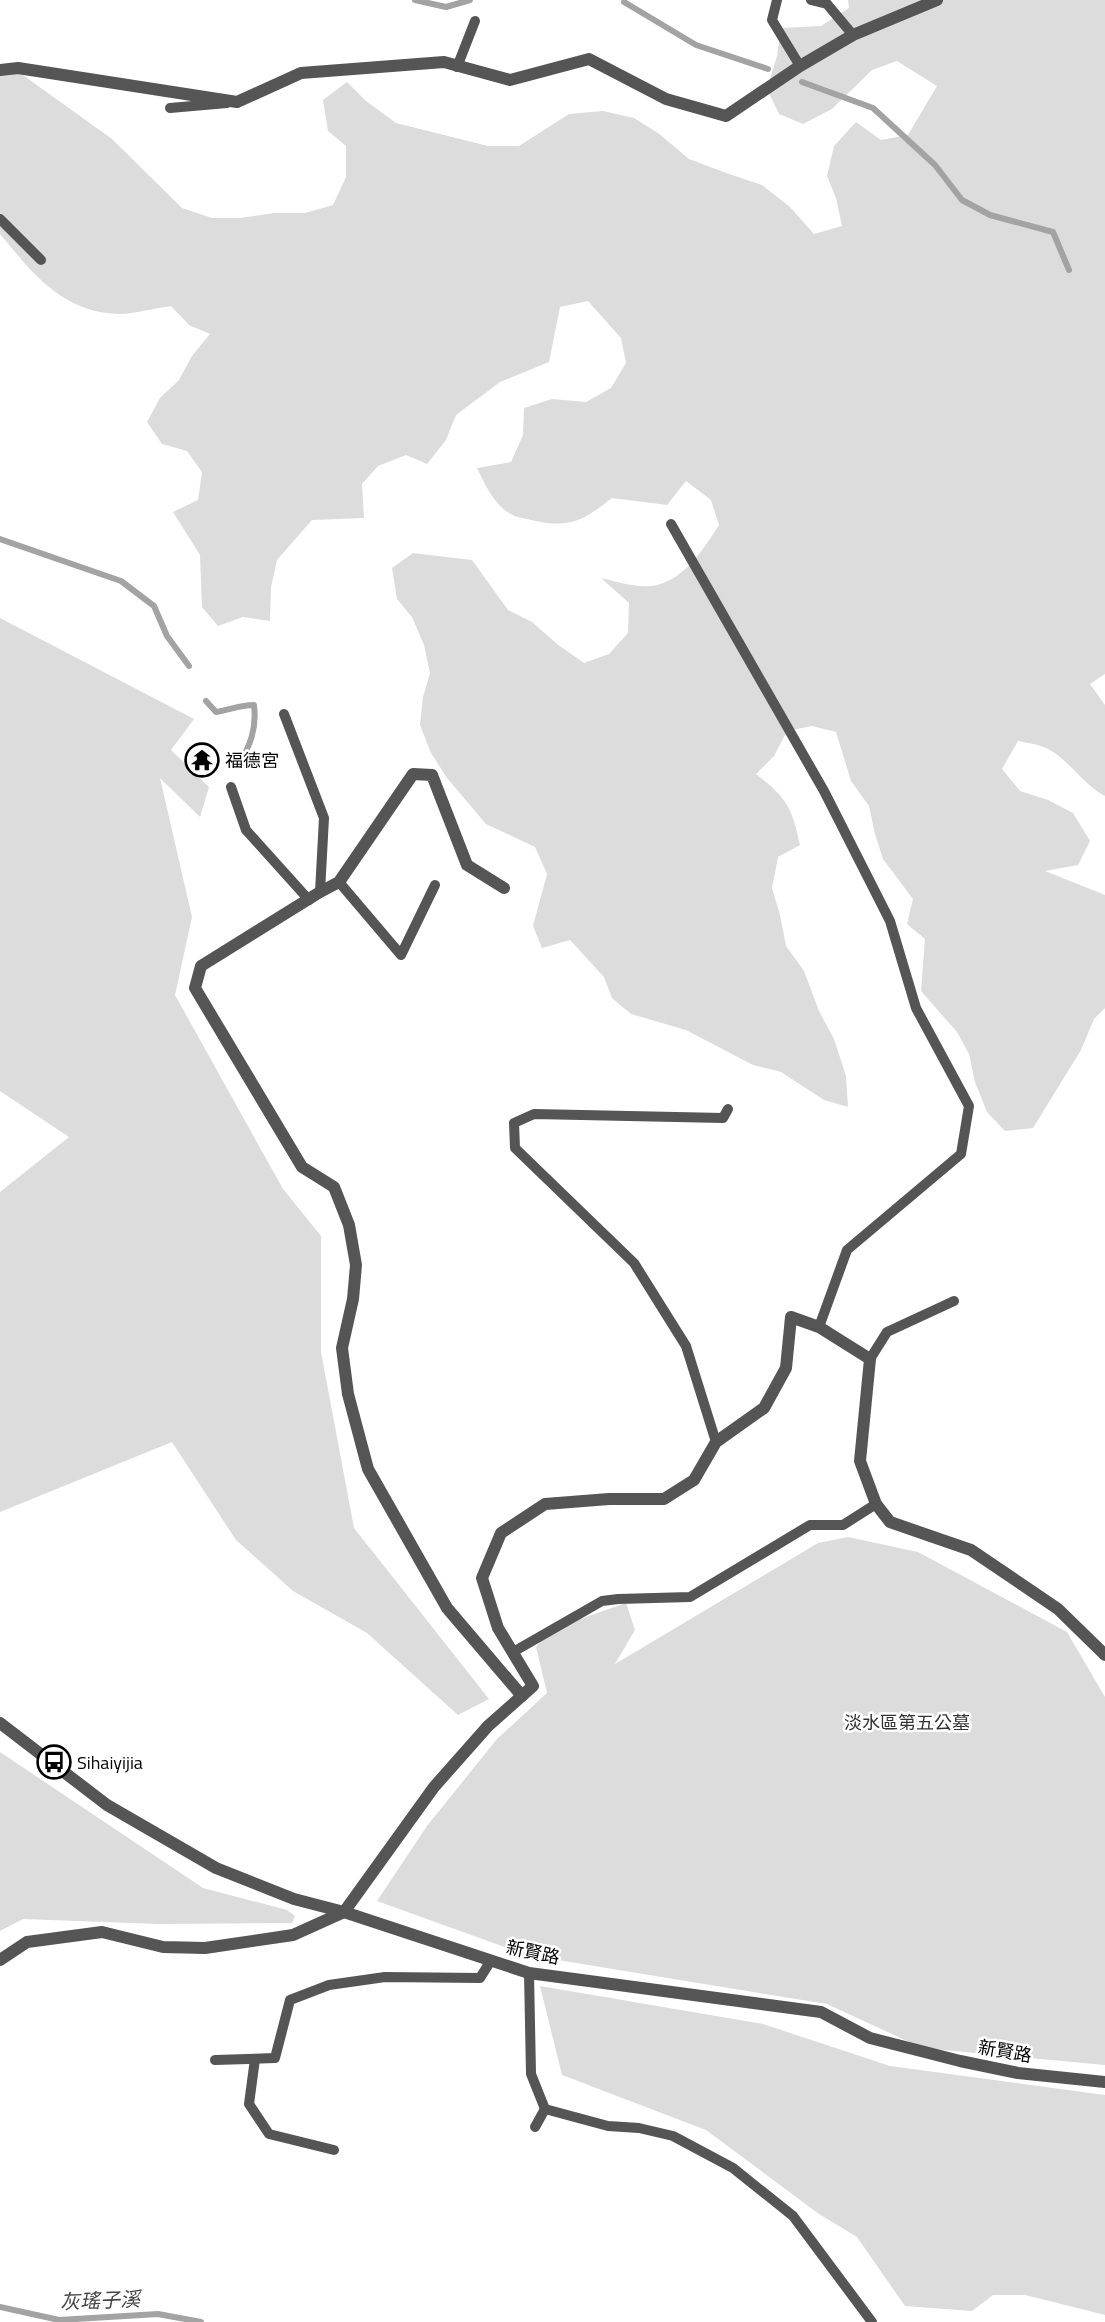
<svg xmlns="http://www.w3.org/2000/svg" width="1105" height="2322" viewBox="0 0 1105 2322" font-family="'Titillium Web','Noto Sans TC',sans-serif">
	<style>
		.green { fill: #dcdcdc }
		.lines { fill: none; stroke-linecap: round; stroke-linejoin: round }
		.stream { stroke: #a3a3a3; stroke-width: 6 }
		.service { stroke: #555; stroke-width: 10 }
		.minor { stroke: #555; stroke-width: 12 }
		.tertiary { stroke: #555; stroke-width: 12 }
		.labels { text-anchor: middle; dominant-baseline: central; stroke-width: 5; stroke-linejoin: round; paint-order: stroke }
		.poi-label { font-size: 18px; fill: #000; stroke: #fff; text-anchor: start }
		.park-label { font-size: 18px; fill: #333; stroke: #fff }
		.street-label { font-size: 18px; fill: #000; stroke: #fff }
		.water-label { font-size: 20px; font-style: italic; fill: #444; stroke: #fff }
	</style>
	<rect width="100%" height="100%" fill="#fff"/>
	<g class="green">
		<path d="M848,0H1105V674L1090,684L1105,705V796C1082,784 1069,759 1046,748C1038,744 1027,743 1018,741L1002,769L1020,791L1048,800L1073,813L1090,841L1078,865L1045,871L1105,895V1008L1094,1019L1081,1050L1033,1128L1005,1131L987,1112L975,1082L969,1054L957,1032L921,991L925,939L907,924L913,899L883,859L875,834L869,806L851,781L836,732L812,726L787,731L774,756L756,774C786,797 792,807 800,845L778,857L772,888L780,915L786,946L804,971L819,1011L834,1039L846,1076L848,1107L824,1100L781,1072L753,1065L686,1030L631,1014L612,998L604,977L570,940L542,948L533,926L547,874L535,847L486,824L447,778L431,753L420,725L423,697L430,673L424,645L412,617L397,599L392,568L413,553L472,560L508,610L532,622L557,644L584,663L609,654L628,633L629,603L601,578C618,582 639,589 657,585C686,578 704,548 719,525L711,500L686,481L667,505L612,498C583,521 569,529 531,520C524,518 514,517 509,513C493,503 485,484 477,468L511,462L523,435L524,408L552,399L586,402L611,388L626,363L621,338L588,301L560,307L549,362L500,382L456,415L446,440L427,464L406,455L378,466L362,484L364,518L312,520L277,560L271,587L270,621L243,617L218,626L202,607L200,555L173,512L198,500L202,472L187,451L162,444L147,422L160,398L179,380L192,356L210,334L189,325L171,306C156,308 132,314 120,314C63,313 33,274 0,234V66L20,73L112,139L182,208L212,218H240L274,213H305L333,205L346,177V146L328,131L323,100L347,82L366,101L396,123L488,146H519L569,114L603,111L634,118L658,133L689,159L729,174L762,185L790,207L814,234L842,226L836,198L827,176L834,146L856,122L881,140L908,135L937,86L897,61L872,70L832,109L803,124L779,114L767,89L777,56L781,28L821,26L849,8Z"/>
		<polygon points="0,618 194,719 171,750 209,787 200,817 160,778 192,917 175,995 283,1189 321,1236 321,1352 354,1528 489,1699 458,1715 367,1633 293,1591 236,1540 172,1442 0,1512 0,1192 69,1137 0,1091"/>
		<polygon points="848,1537 918,1552 1067,1632 1105,1697 1105,2065 922,2048 827,2004 527,1955 377,1901 427,1826 497,1739 547,1693 536,1647 549,1630 626,1603 635,1630 615,1664 818,1543"/>
		<polygon points="0,1752 203,1888 287,1910 295,1916 292,1923 158,1924 23,1919 0,1931"/>
		<polygon points="540,1986 763,2024 890,2066 1105,2095 1105,2315 1025,2295 993,2295 972,2311 905,2306 857,2237 819,2214 706,2130 562,2075"/>
	</g>
	<g class="lines">
		<g class="stream">
			<polyline points="415,0 446,7 470,0"/>
			<polyline points="624,2 696,45 768,69"/>
			<polyline points="802,82 873,108 935,165 962,200 990,215 1053,232 1069,270"/>
			<polyline points="0,539 121,581 154,606 167,636 189,666"/>
			<path d="M206,701L216,712C229,710 240,705 254,705C257,729 250,746 238,766"/>
			<polyline points="0,2307 59,2320 158,2314 201,2322"/>
		</g>
		<g class="service">
			<polyline points="777,0 772,20 800,66"/>
			<polyline points="811,0 827,4 853,35"/>
			<polyline points="457,67 475,21"/>
			<polyline points="170,108 227,103"/>
			<polyline points="0,219 41,260"/>
			<polyline points="671,524 824,791 890,921 916,1008 969,1106 961,1154 847,1250 819,1327"/>
			<polyline points="284,714 324,818 320,892"/>
			<polyline points="231,787 246,830 309,900"/>
			<polyline points="339,882 401,955 435,885"/>
			<polyline points="870,1359 887,1332 954,1301"/>
			<polyline points="716,1442 686,1346 634,1263 515,1148 514,1123 534,1114 723,1118 728,1109"/>
			<polyline points="513,1652 602,1601 618,1599 690,1597 810,1525 843,1525 876,1504"/>
			<polyline points="529,1973 531,2074 545,2109 608,2126 639,2128 673,2136 733,2168 793,2216 872,2322"/>
			<polyline points="255,2059 249,2104 269,2134 334,2150"/>
			<polyline points="215,2060 275,2058 290,2000 329,1985 385,1977 480,1978 490,1962"/>
			<polyline points="535,2127 545,2109"/>
		</g>
		<g class="minor">
			<polyline points="0,70 18,68 237,102 301,73 444,62 510,80 589,59 666,99 726,116 800,66 853,35 937,0"/>
			<polyline points="504,888 467,865 432,775 413,774 339,882 320,892 201,966 195,988 302,1167 334,1187 349,1225 356,1265 353,1299 342,1348 348,1394 368,1469 447,1608 522,1696"/>
			<polyline points="0,1960 27,1942 102,1932 163,1947 205,1948 293,1935 344,1912 434,1787 488,1726 533,1686 498,1628 482,1578 501,1533 545,1504 609,1499 664,1499 694,1480 716,1442 764,1408 786,1368 791,1317 819,1327 870,1359 860,1461 876,1504 890,1522 971,1550 1058,1609 1105,1655"/>
		</g>
		<polyline class="tertiary" points="0,1723 107,1805 216,1868 294,1899 344,1912 529,1973 821,2012 870,2038 960,2061 1018,2073 1105,2082"/>
	</g>
	<defs>
		<symbol id="temple-ring" viewBox="-11 -11 22 22"><circle r="9.5" fill="#fff" stroke="#000" stroke-width="1.5"/><path d="M0-6L5-2H3V0L6.5 2.5H4V6H1.5V3h-3V6H-4V2.5H-6.5L-3 0V-2H-5Z" fill="#000"/></symbol>
		<symbol id="bus-ring" viewBox="-11 -11 22 22"><circle r="9.5" fill="#fff" stroke="#000" stroke-width="1.5"/><path d="M-5-6H5V4H4V6H2V4H-2V6H-4V4H-5ZM-3.5-4V0h7V-4ZM-3.5 1.2v1.5H-2V1.2ZM2 1.2v1.5H3.5V1.2Z" fill="#000"/></symbol>
	</defs>
	<g fill-rule="evenodd">
		<use href="#temple-ring" x="183" y="741" width="38" height="38"/>
		<use href="#bus-ring" x="35" y="1743" width="38" height="38"/>
	</g>
	<g class="labels">
		<g class="poi-label">
			<text x="225" y="760">福德宮</text>
			<text x="77" y="1762">Sihaiyijia</text>
		</g>
		<g class="park-label">
			<text x="907" y="1722">淡水區第五公墓</text>
		</g>
		<g class="street-label">
			<text transform="translate(533 1952) rotate(12)">新賢路</text>
			<text transform="translate(1005 2051) rotate(10)">新賢路</text>
		</g>
		<g class="water-label">
			<text transform="translate(100 2300) rotate(-2)">灰瑤子溪</text>
		</g>
	</g>
</svg>
